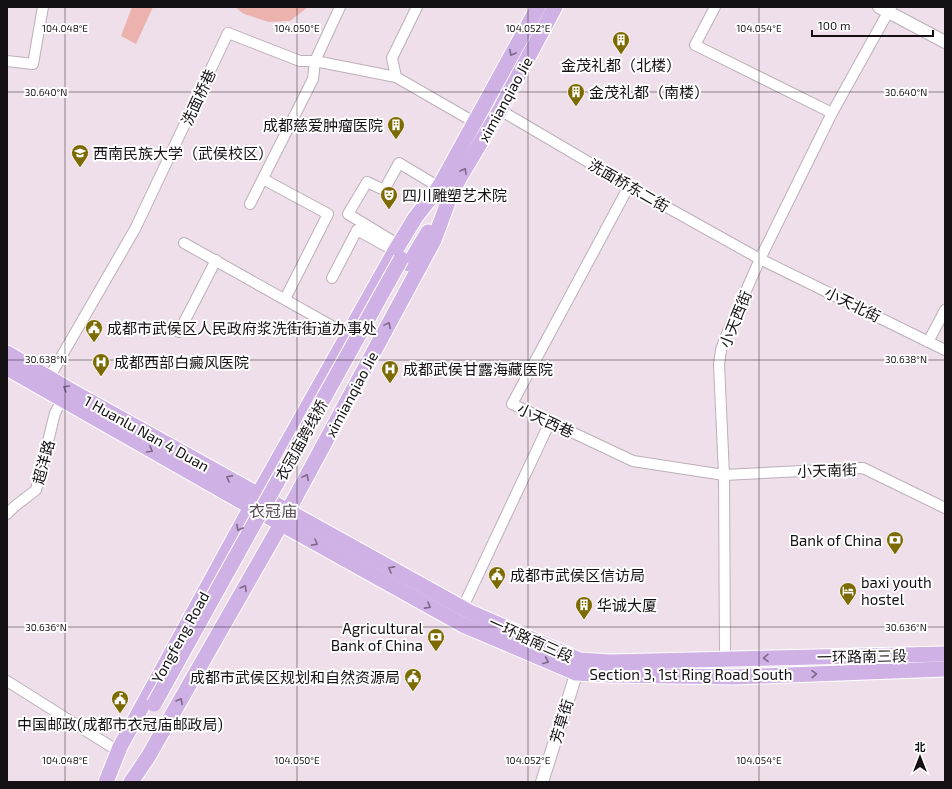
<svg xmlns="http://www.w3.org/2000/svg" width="952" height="789" viewBox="0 0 952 789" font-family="'Exo 2','Noto Sans SC',sans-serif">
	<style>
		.green { fill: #ebb2ae }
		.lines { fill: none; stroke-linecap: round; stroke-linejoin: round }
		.minor-casing { stroke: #bdafb9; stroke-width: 12 }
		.tertiary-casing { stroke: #bdafb9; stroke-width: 14 }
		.primary-casing { stroke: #fff; stroke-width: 17 }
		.minor { stroke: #fff; stroke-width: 10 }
		.tertiary { stroke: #fff; stroke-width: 12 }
		.primary { stroke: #d0b1e5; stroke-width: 15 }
		.primary-bridge-casing { stroke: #fff; stroke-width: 17; stroke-linecap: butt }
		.primary-bridge { stroke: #d0b1e5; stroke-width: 15 }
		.oneway { stroke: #7c6987 }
		.ticks { fill: none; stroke: #151014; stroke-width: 1; stroke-opacity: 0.45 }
		.labels { text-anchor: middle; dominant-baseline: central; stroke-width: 4; stroke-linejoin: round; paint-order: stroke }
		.poi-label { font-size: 15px; fill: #151014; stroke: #fff; text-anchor: start }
		.street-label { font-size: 15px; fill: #151014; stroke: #fff }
		.neighbourhood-label { font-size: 16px; fill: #594c56; stroke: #fff }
		.ticks-label { font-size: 10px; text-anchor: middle; fill: #151014; stroke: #fff; stroke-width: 4; stroke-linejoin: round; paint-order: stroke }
	</style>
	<rect width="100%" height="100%" fill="#eedfea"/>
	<g class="green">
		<polygon points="132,7 153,7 136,44 121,36"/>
		<polygon points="235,7 308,7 290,21 269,22 244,14"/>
	</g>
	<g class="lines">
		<defs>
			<g id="minor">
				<polyline points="715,7 695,45 832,113"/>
				<polyline points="7,61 33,64 43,7"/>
				<polyline points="396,77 392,58 417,7"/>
				<polyline points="500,110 629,186 760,259 945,350"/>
				<polyline points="263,179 328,214 285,299"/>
				<polyline points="629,186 512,404 633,461 724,475 863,468 945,508"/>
				<polyline points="250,204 313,79 315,61 340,7"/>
				<polyline points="184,243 348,335"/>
				<polyline points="399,245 348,214 367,182 384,190 399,163 439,187"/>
				<polyline points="332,278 357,230 395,251"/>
				<polyline points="179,332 216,260"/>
				<polyline points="928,342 945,310"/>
				<polyline points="49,378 135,229 228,33 300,61 315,61 396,77 474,122"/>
				<polyline points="7,514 15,506 36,490 55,413 62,400"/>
				<polyline points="463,607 550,422"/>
				<polyline points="725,659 724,475 719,364 721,350 726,336 760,259 832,113 891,7"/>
				<polyline points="7,681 118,751"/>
			</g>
			<g id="tertiary">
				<polyline points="879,7 945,42"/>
				<polyline points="542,782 579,665"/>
			</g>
			<g id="primary">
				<polyline points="409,264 428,232"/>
				<polyline points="7,353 68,389 470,612 580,660 610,662 945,654"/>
				<polyline points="7,368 251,507 463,625 576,673 610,675 734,677 945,669"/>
				<polyline points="106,782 120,747 251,507 258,495 395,251 415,218 439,187 538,7"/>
				<polyline points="131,782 148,757 281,524 434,240 453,189 500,110 555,7"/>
			</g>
		</defs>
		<use href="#minor" class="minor-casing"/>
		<use href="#tertiary" class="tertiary-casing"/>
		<use href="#primary" class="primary-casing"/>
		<use href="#minor" class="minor"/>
		<use href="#tertiary" class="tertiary"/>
		<use href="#primary" class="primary"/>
		<defs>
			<polyline id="primary-bridge" points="154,704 401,259"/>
		</defs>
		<use href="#primary-bridge" class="primary-bridge-casing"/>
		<use href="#primary-bridge" class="primary-bridge"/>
	</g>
	<defs><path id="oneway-chevron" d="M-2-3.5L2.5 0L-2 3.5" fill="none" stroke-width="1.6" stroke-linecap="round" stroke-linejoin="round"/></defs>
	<g class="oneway">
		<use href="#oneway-chevron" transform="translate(512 53) rotate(119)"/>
		<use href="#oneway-chevron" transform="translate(464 171) rotate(-60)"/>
		<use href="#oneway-chevron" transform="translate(388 325) rotate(-62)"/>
		<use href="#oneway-chevron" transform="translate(66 388) rotate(-150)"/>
		<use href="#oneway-chevron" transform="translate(150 450) rotate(30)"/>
		<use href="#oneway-chevron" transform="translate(306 477) rotate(-62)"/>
		<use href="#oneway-chevron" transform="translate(229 478) rotate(-151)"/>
		<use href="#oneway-chevron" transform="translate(239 528) rotate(119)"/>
		<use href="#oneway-chevron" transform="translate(315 543) rotate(29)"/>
		<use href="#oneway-chevron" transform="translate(391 569) rotate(-151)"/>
		<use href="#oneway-chevron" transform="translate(244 588) rotate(-60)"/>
		<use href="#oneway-chevron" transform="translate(428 606) rotate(29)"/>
		<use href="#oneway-chevron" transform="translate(766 658) rotate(179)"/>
		<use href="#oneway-chevron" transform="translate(546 661) rotate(23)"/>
		<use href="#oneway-chevron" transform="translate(814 674) rotate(-2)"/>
		<use href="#oneway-chevron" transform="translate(180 701) rotate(-60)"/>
	</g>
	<path class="ticks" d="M65,7V782M297,7V782M528,7V782M759,7V782M7,92H945M7,360H945M7,627H945"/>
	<defs>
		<symbol id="building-pin" viewBox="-11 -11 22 30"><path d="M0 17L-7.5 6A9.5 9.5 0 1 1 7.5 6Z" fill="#7d6a02" stroke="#fff"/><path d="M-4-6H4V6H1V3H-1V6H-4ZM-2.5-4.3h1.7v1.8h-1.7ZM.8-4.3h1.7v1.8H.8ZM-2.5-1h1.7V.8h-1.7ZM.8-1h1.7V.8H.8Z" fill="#fff"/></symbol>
		<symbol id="university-pin" viewBox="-11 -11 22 30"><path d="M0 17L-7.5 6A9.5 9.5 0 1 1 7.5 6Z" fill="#7d6a02" stroke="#fff"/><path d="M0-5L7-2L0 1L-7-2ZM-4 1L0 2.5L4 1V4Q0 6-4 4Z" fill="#fff"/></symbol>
		<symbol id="theatre-pin" viewBox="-11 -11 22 30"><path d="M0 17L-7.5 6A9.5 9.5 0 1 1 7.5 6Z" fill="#7d6a02" stroke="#fff"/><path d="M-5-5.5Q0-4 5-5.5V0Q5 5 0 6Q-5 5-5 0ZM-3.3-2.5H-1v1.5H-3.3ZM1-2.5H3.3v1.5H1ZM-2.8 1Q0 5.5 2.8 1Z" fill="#fff"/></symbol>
		<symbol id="civic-pin" viewBox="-11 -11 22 30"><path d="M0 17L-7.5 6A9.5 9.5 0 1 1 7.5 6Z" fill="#7d6a02" stroke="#fff"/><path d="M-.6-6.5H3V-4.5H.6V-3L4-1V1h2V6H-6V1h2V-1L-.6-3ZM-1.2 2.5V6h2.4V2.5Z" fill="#fff"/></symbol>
		<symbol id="hospital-pin" viewBox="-11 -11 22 30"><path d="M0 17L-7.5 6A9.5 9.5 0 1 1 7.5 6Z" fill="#7d6a02" stroke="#fff"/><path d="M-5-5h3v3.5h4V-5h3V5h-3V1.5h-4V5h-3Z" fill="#fff"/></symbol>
		<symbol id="bank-pin" viewBox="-11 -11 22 30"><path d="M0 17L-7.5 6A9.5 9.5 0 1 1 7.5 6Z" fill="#7d6a02" stroke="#fff"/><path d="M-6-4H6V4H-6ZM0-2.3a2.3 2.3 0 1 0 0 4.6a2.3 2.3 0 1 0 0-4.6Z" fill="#fff"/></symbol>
		<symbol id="hotel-pin" viewBox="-11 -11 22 30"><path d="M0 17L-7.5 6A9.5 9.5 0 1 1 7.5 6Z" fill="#7d6a02" stroke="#fff"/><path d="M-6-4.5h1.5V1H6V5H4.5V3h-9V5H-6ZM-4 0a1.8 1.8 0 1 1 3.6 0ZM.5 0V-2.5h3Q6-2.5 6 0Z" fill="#fff"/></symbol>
	</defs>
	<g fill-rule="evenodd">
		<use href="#building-pin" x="611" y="30" width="20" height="27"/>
		<use href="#building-pin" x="566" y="82" width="20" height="27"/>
		<use href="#building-pin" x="386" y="115" width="20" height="27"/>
		<use href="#university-pin" x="70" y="143" width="20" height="27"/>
		<use href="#theatre-pin" x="379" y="185" width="20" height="27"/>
		<use href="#civic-pin" x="84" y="318" width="20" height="27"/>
		<use href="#hospital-pin" x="91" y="352" width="20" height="27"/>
		<use href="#hospital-pin" x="380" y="359" width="20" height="27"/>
		<use href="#bank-pin" x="885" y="530" width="20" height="27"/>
		<use href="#civic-pin" x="487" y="565" width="20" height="27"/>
		<use href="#hotel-pin" x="838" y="581" width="20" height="27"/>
		<use href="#building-pin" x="574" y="595" width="20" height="27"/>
		<use href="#bank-pin" x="426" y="627" width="20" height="27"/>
		<use href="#civic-pin" x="403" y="667" width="20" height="27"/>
		<use href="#civic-pin" x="110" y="689" width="20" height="27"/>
	</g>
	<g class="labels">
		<g class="poi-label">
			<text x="621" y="65" text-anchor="middle">金茂礼都（北楼）</text>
			<text x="589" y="92">金茂礼都（南楼）</text>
			<text x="383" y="125" text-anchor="end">成都慈爱肿瘤医院</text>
			<text x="93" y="153">西南民族大学（武侯校区）</text>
			<text x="402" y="195">四川雕塑艺术院</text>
			<text x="107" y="328">成都市武侯区人民政府浆洗街街道办事处</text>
			<text x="114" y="362">成都西部白癜风医院</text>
			<text x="403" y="369">成都武侯甘露海藏医院</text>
			<text x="882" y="540" text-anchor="end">Bank of China</text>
			<text x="510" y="575">成都市武侯区信访局</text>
			<text x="861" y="582">baxi youth<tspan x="861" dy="17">hostel</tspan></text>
			<text x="597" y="605">华诚大厦</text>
			<text x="423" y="628" text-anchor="end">Agricultural<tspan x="423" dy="17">Bank of China</tspan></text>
			<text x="400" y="677" text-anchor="end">成都市武侯区规划和自然资源局</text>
			<text x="120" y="724" text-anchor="middle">中国邮政(成都市衣冠庙邮政局)</text>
		</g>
		<g class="street-label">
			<text transform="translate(198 97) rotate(-65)">洗面桥巷</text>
			<text transform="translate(505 99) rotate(-61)">ximianqiao Jie</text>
			<text transform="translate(629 185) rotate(30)">洗面桥东二街</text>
			<text transform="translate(853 304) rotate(26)">小天北街</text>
			<text transform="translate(735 319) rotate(-68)">小天西街</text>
			<text transform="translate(351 394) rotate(-62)">ximianqiao Jie</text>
			<text transform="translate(546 420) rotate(25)">小天西巷</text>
			<text transform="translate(147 433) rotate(29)">1 Huanlu Nan 4 Duan</text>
			<text transform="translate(301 440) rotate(-61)">衣冠庙跨线桥</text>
			<text transform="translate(43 462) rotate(-75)">超洋路</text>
			<text transform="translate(827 470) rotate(-2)">小天南街</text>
			<text transform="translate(180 637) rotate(-61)">Yongfeng Road</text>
			<text transform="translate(531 639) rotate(24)">一环路南三段</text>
			<text transform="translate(862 656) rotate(-1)">一环路南三段</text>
			<text x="691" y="674">Section 3, 1st Ring Road South</text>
			<text transform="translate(561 721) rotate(-73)">芳草街</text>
		</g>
		<g class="neighbourhood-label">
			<text x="273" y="510">衣冠庙</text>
		</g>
	</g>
	<g class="ticks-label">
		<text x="65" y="32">104.048°E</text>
		<text x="297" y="32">104.050°E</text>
		<text x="528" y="32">104.052°E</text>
		<text x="759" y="32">104.054°E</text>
		<text x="46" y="96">30.640°N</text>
		<text x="906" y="96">30.640°N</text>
		<text x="46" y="363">30.638°N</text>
		<text x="906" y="363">30.638°N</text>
		<text x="46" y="631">30.636°N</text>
		<text x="906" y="631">30.636°N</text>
		<text x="65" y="764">104.048°E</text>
		<text x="297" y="764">104.050°E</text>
		<text x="528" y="764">104.052°E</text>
		<text x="759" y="764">104.054°E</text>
	</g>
	<rect width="952" height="789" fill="none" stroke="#151014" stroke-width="16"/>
	<g transform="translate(920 757)" stroke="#ffffff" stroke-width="3" paint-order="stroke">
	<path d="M0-3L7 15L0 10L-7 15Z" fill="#151014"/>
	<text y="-6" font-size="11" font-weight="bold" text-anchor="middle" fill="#151014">北</text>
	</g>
	<path d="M812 30v6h121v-6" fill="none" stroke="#151014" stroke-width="2"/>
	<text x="818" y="30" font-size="12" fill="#151014" stroke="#ffffff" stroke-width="3" paint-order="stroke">100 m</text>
</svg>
